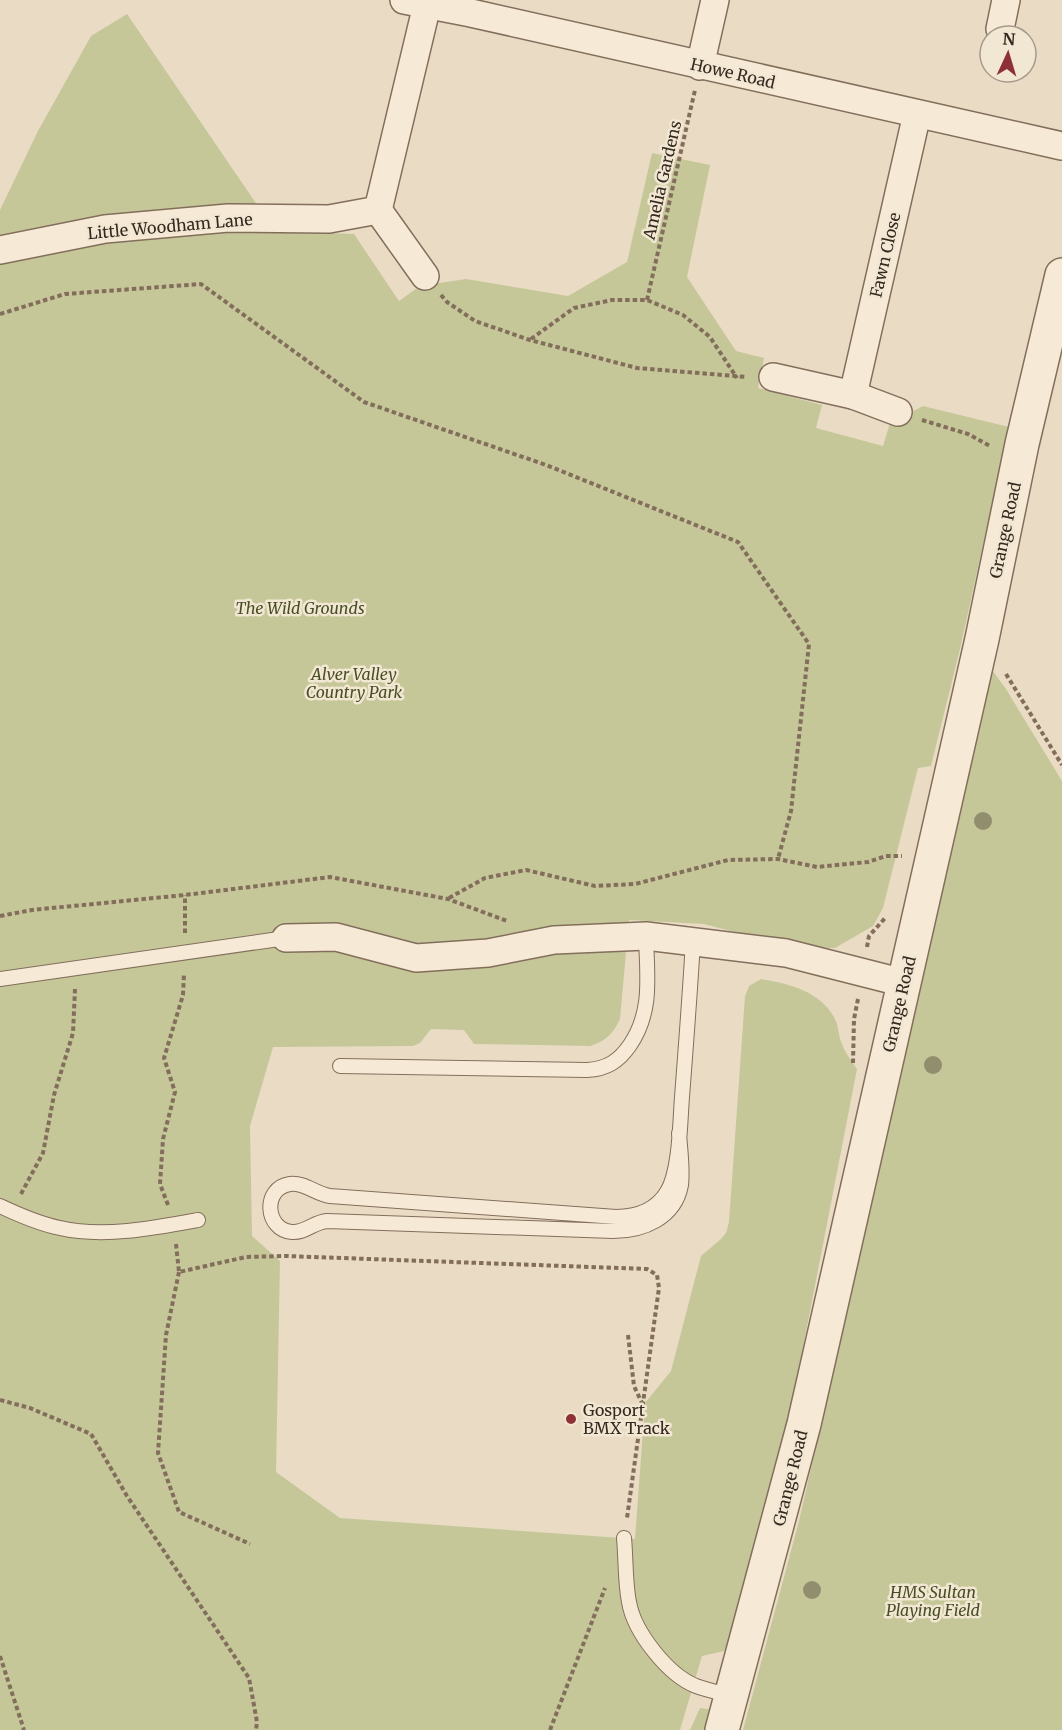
<svg xmlns="http://www.w3.org/2000/svg" width="1062" height="1730" viewBox="0 0 1062 1730" font-family="Merriweather,serif">
	<style>
		.green { fill: #c5c799 }
		.lines { fill: none; stroke-linecap: round; stroke-linejoin: round }
		.service-casing { stroke: #836e5c; stroke-width: 16 }
		.minor-casing { stroke: #836e5c; stroke-width: 30 }
		.tertiary-casing { stroke: #836e5c; stroke-width: 36 }
		.path { stroke: #836e5c; stroke-width: 4; stroke-dasharray: 4.5 3; stroke-linecap: butt }
		.service { stroke: #f6ead6; stroke-width: 14 }
		.minor { stroke: #f6ead6; stroke-width: 27 }
		.tertiary { stroke: #f6ead6; stroke-width: 33 }
		.tree { fill: #918e6e }
		.poi-dot { fill: #8e3137; stroke: #f2e7d3; stroke-width: 2 }
		.labels { text-anchor: middle; dominant-baseline: central; stroke-width: 5; stroke-linejoin: round; paint-order: stroke }
		.street-label { font-size: 16px; fill: #34281f; stroke: #f2e7d3 }
		.park-label { font-size: 16px; font-style: italic; fill: #484f27; stroke: #f2e7d3 }
		.poi-label { font-size: 16px; fill: #34281f; stroke: #f2e7d3; text-anchor: start }
	</style>
	<rect width="100%" height="100%" fill="#eadcc4"/>
	<g class="green">
		<path d="M127,14L275,231L354,234L399,301L420,286L466,279L568,296L627,262L652,153L710,165L687,277L736,351L764,358L758,388L822,405L816,428L883,446L890,423L923,406L1009,427L960,649L931,766L918,768L883,908L873,926L835,948L792,947L704,924L629,920L620,1019C613,1034 606,1041 590,1046L474,1044L464,1030L431,1029L420,1043L413,1046L273,1047L250,1126L252,1236L280,1261L276,1472L340,1518L635,1539L645,1403L671,1371L701,1256L721,1239L726,1233L729,1222L745,996L749,986L761,979C787,983 820,991 834,1017C839,1026 838,1035 842,1044C845,1053 852,1061 857,1069L793,1399L733,1649L702,1656L680,1730H0V210L38,131L91,36Z"/>
		<polygon points="992,670 1006,689 1062,781 1062,1730 743,1730 799,1521"/>
		<polygon points="700,1708 714,1710 708,1730 690,1730"/>
	</g>
	<g class="lines">
		<defs>
			<g id="service">
				<polyline points="0,979 286,938"/>
				<path d="M340,1066L587,1070C607,1069 619,1061 630,1045C653,1011 647,976 646,936"/>
				<path d="M679,1133C680,1150 683,1168 681,1185C675,1218 643,1231 613,1231L327,1221C314,1222 305,1233 292,1232C265,1230 262,1188 290,1184C304,1182 316,1194 330,1196L616,1217C637,1217 656,1210 667,1192C680,1171 680,1122 682,1097C686,1045 690,993 693,941"/>
				<path d="M0,1206C19,1215 40,1224 60,1228C103,1238 155,1228 198,1220"/>
				<path d="M624,1538C626,1559 625,1582 629,1602C634,1632 668,1675 696,1686C707,1690 720,1693 732,1696"/>
			</g>
			<g id="minor">
				<polyline points="404,0 471,13 1062,146"/>
				<polyline points="1000,29 1006,0"/>
				<polyline points="700,66 715,0"/>
				<polyline points="378,210 425,276"/>
				<polyline points="0,250 105,229 228,218 329,219 378,210 427,5"/>
				<polyline points="773,377 853,395 917,114"/>
				<polyline points="853,395 898,412"/>
				<polyline points="286,938 336,937 416,958 488,953 554,940 646,936 786,953 904,983"/>
			</g>
			<polyline id="tertiary" points="722,1730 804,1424 982,639 1022,444 1062,275"/>
		</defs>
		<use href="#service" class="service-casing"/>
		<use href="#minor" class="minor-casing"/>
		<use href="#tertiary" class="tertiary-casing"/>
		<g class="path">
			<polyline points="441,295 447,302 475,321 530,340 637,368 747,377"/>
			<polyline points="647,300 695,90"/>
			<polyline points="0,314 65,294 201,284 364,402 546,465 738,542 809,644 791,811 778,859"/>
			<polyline points="531,339 574,308 612,300 647,300 683,315 710,337 737,378"/>
			<polyline points="922,420 968,434 990,446"/>
			<polyline points="1006,674 1062,765"/>
			<polyline points="449,898 485,878 526,870 595,886 635,884 728,860 778,859 817,867 868,862 886,856 902,856"/>
			<polyline points="0,916 32,910 185,895 330,877 448,899 507,921"/>
			<polyline points="185,933 185,895"/>
			<polyline points="867,947 869,936 886,917"/>
			<polyline points="853,1063 854,1019 858,999"/>
			<polyline points="21,1194 43,1153 54,1095 73,1033 75,989"/>
			<polyline points="168,1205 160,1184 163,1139 175,1092 164,1058 183,995 184,974"/>
			<polyline points="176,1244 179,1272 246,1257 286,1256 647,1269 657,1275 659,1288 627,1518"/>
			<polyline points="179,1272 166,1335 158,1453 179,1512 250,1544"/>
			<polyline points="628,1335 634,1386 642,1403"/>
			<polyline points="0,1400 30,1408 91,1434 127,1496 249,1678 257,1722 256,1730"/>
			<polyline points="0,1656 24,1730"/>
			<polyline points="550,1730 605,1588"/>
		</g>
		<use href="#service" class="service"/>
		<use href="#minor" class="minor"/>
		<use href="#tertiary" class="tertiary"/>
	</g>
	<g class="tree">
		<circle cx="983" cy="821" r="9"/>
		<circle cx="933" cy="1065" r="9"/>
		<circle cx="812" cy="1590" r="9"/>
	</g>
	<circle class="poi-dot" cx="571" cy="1419" r="6"/>
	<g class="labels">
		<g class="street-label">
			<text transform="translate(733 73) rotate(13)">Howe Road</text>
			<text transform="translate(662 180) rotate(-77)">Amelia Gardens</text>
			<text transform="translate(170 226) rotate(-5)">Little Woodham Lane</text>
			<text transform="translate(885 255) rotate(-77)">Fawn Close</text>
			<text transform="translate(1005 530) rotate(-78)">Grange Road</text>
			<text transform="translate(899 1004) rotate(-77)">Grange Road</text>
			<text transform="translate(790 1478) rotate(-76)">Grange Road</text>
		</g>
		<g class="park-label">
			<text x="300" y="608">The Wild Grounds</text>
			<text x="354" y="674">Alver Valley<tspan x="354" dy="18">Country Park</tspan></text>
			<text x="933" y="1592">HMS Sultan<tspan x="933" dy="18">Playing Field</tspan></text>
		</g>
		<g class="poi-label">
			<text x="583" y="1410">Gosport<tspan x="583" dy="18">BMX Track</tspan></text>
		</g>
	</g>
	<g transform="translate(1008 54) rotate(4)"><circle r="28" fill="#f2e7d3" stroke="#a69b8b" stroke-width="1.5"/>
	<path d="M0-4.5L10 22L0 15L-10 22Z" fill="#8e3137"/>
	<text y="-9" font-size="16" font-weight="bold" text-anchor="middle" fill="#34281f">N</text>
	</g>
</svg>
